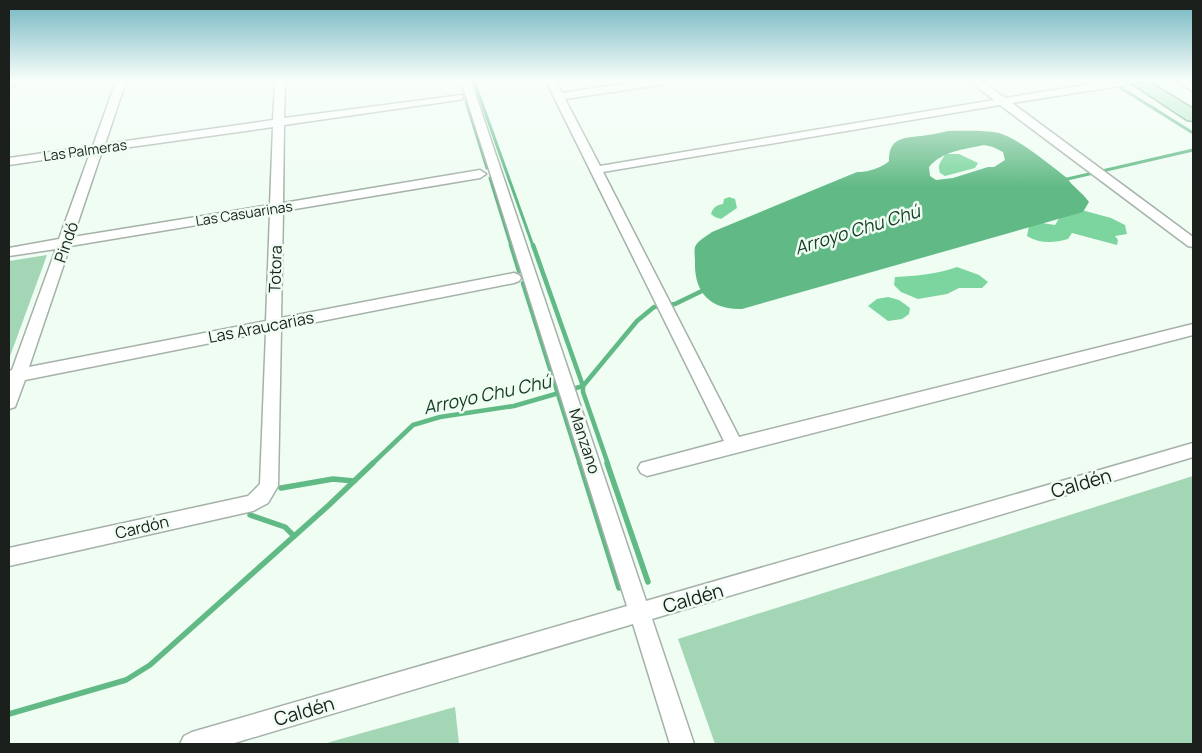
<svg xmlns="http://www.w3.org/2000/svg" width="1202" height="753" viewBox="0 0 1202 753" font-family="Manrope,sans-serif">
	<style>
		.green { fill: #a3d6b4 }
		.forest { fill: #7cd59e }
		.water { fill: #61ba85; fill-rule: evenodd }
		.lines { fill: none; stroke-linecap: round; stroke-linejoin: round }
		.stream-far2 { stroke: #61ba85; stroke-width: 3 }
		.stream-far1 { stroke: #61ba85; stroke-width: 4.5 }
		.stream { stroke: #61ba85; stroke-width: 5.5 }
		.minor-casing { stroke: #a5b1a9; stroke-width: 3 }
		.primary-casing { stroke: #51966d; stroke-width: 3 }
		.minor { fill: #fff; fill-rule: evenodd }
		.primary { fill: #a8e6c1; fill-rule: evenodd }
		.labels { text-anchor: middle; dominant-baseline: central; stroke-width: 5; stroke-linejoin: round; paint-order: stroke }
		.far-street-label { font-size: 14px; fill: #1b201d; stroke: #effdf3 }
		.street-label { font-size: 16px; fill: #1b201d; stroke: #effdf3 }
		.water-label { font-size: 18px; font-style: italic; fill: #143a24; stroke: #effdf3 }
		.near-street-label { font-size: 19px; fill: #1b201d; stroke: #effdf3 }
	</style>
	<rect width="100%" height="100%" fill="#effdf3"/>
	<g class="green">
		<polygon points="47,255 9,359 9,261"/>
		<polygon points="1193,476 1193,744 715,744 678,639"/>
		<polygon points="455,707 459,744 323,744"/>
	</g>
	<g class="forest">
		<path d="M945,154H959L978,163L975,168L945,176L940,173C937,163 941,163 945,154Z"/>
		<path d="M729,197L735,199L737,208L721,219L715,217L711,214C713,207 717,205 723,204L724,199Z"/>
		<path d="M1078,209L1111,218L1125,225L1127,234L1115,236L1118,240L1117,245L1072,233L1068,239C1054,243 1040,244 1027,236L1029,226L1036,222L1055,225L1060,217Z"/>
		<path d="M957,267L979,275L988,282L982,288H959L947,294L918,299L901,292L894,285L895,277C918,276 936,274 957,267Z"/>
		<polygon points="888,297 899,300 910,308 909,314 902,319 888,321 868,306 877,299"/>
	</g>
	<path class="water" d="M948,131C965,131 983,130 999,133C1018,138 1051,166 1067,178C1073,187 1082,192 1089,202L1083,212L742,309C711,310 694,293 695,262C695,258 694,251 695,247C698,240 707,236 712,232L857,172C865,173 884,167 889,161C889,138 902,138 921,136C930,135 939,133 948,131ZM984,145L993,147L1003,152L1005,160L994,167H988L953,178L936,180L930,176L929,167C942,151 965,149 984,145Z"/>
	<g class="lines">
		<g class="stream-far2">
			<polyline points="474,81 533,246"/>
			<polyline points="1121,88 1193,133"/>
			<polyline points="466,101 487,168"/>
			<polyline points="490,178 511,246"/>
			<polyline points="1063,180 1193,150"/>
		</g>
		<g class="stream-far1">
			<polyline points="511,245 519,271"/>
			<polyline points="533,245 583,386 583,392 608,464"/>
			<polyline points="523,283 580,464"/>
			<polyline points="372,464 413,425 440,417 514,406 583,386 637,321 654,307 675,304 704,290"/>
		</g>
		<g class="stream">
			<polyline points="580,463 619,588"/>
			<polyline points="607,463 648,582"/>
			<polyline points="281,488 333,479 354,481"/>
			<polyline points="250,515 285,527 294,536"/>
			<polyline points="9,714 126,680 150,665 329,505 373,463"/>
		</g>
		<defs>
			<g id="minor">
				<polygon points="9,81 16,81 13,87 9,88"/>
				<path d="M116,81H126L105,144L273,120L275,81H285L284,118L462,95L463,97L462,99L458,100L284,125L283,203L480,170L486,174L480,178L283,211L281,318L514,273L519,275L521,278L519,281L514,283L281,329L278,486L268,503L253,511L9,566V548L248,496L260,484L266,332L25,380L15,407L9,409V371L12,370L56,249L9,256V248L59,239L90,153L9,165V158L93,146ZM273,127L270,205L73,237L102,151ZM270,213L266,321L29,367L70,246Z"/>
				<polygon points="461,81 471,81 646,601 1193,443 1193,457 652,619 694,744 670,744 633,624 231,744 180,744 184,736 192,732 627,606"/>
				<polygon points="546,81 556,81 562,93 642,81 670,81 665,84 565,99 600,166 994,100 970,81 982,81 1005,98 1110,81 1136,81 1131,84 1012,103 1193,237 1193,247 1188,246 1000,105 603,172 739,437 1193,324 1193,335 647,476 641,473 638,468 641,463 724,441"/>
				<polygon points="1176,81 1189,81 1193,84 1193,91"/>
			</g>
			<polygon id="primary" points="1128,81 1148,81 1193,109 1193,121 1187,120"/>
		</defs>
		<use href="#minor" class="minor-casing"/>
		<use href="#primary" class="primary-casing"/>
		<use href="#minor" class="minor"/>
		<use href="#primary" class="primary"/>
	</g>
	<linearGradient id="sky" x2="0" y2="1"><stop stop-color="#72b6c0"/><stop offset="0.43" stop-color="#f8fefa"/><stop offset="1" stop-color="#f8fefa" stop-opacity="0"/></linearGradient>
	<rect width="1202" height="187" fill="url(#sky)"/>
	<g class="labels">
		<g class="far-street-label">
			<text transform="translate(85 150) rotate(-8)">Las Palmeras</text>
			<text transform="translate(244 213) rotate(-9)">Las Casuarinas</text>
		</g>
		<g class="street-label">
			<text transform="translate(66 242) rotate(-71)">Pindó</text>
			<text transform="translate(275 269) rotate(-88)">Totora</text>
			<text transform="translate(261 327) rotate(-11)">Las Araucarias</text>
			<text transform="translate(585 441) rotate(72)">Manzano</text>
			<text transform="translate(142 527) rotate(-13)">Cardón</text>
		</g>
		<g class="water-label">
			<text transform="translate(857 229) rotate(-17)">Arroyo Chu Chú</text>
			<text transform="translate(487 394) rotate(-12)">Arroyo Chu Chú</text>
		</g>
		<g class="near-street-label">
			<text transform="translate(1081 483) rotate(-16)">Caldén</text>
			<text transform="translate(693 598) rotate(-16)">Caldén</text>
			<text transform="translate(304 711) rotate(-16)">Caldén</text>
		</g>
	</g>
	<rect width="1202" height="753" fill="none" stroke="#1b201d" stroke-width="20"/>
</svg>
